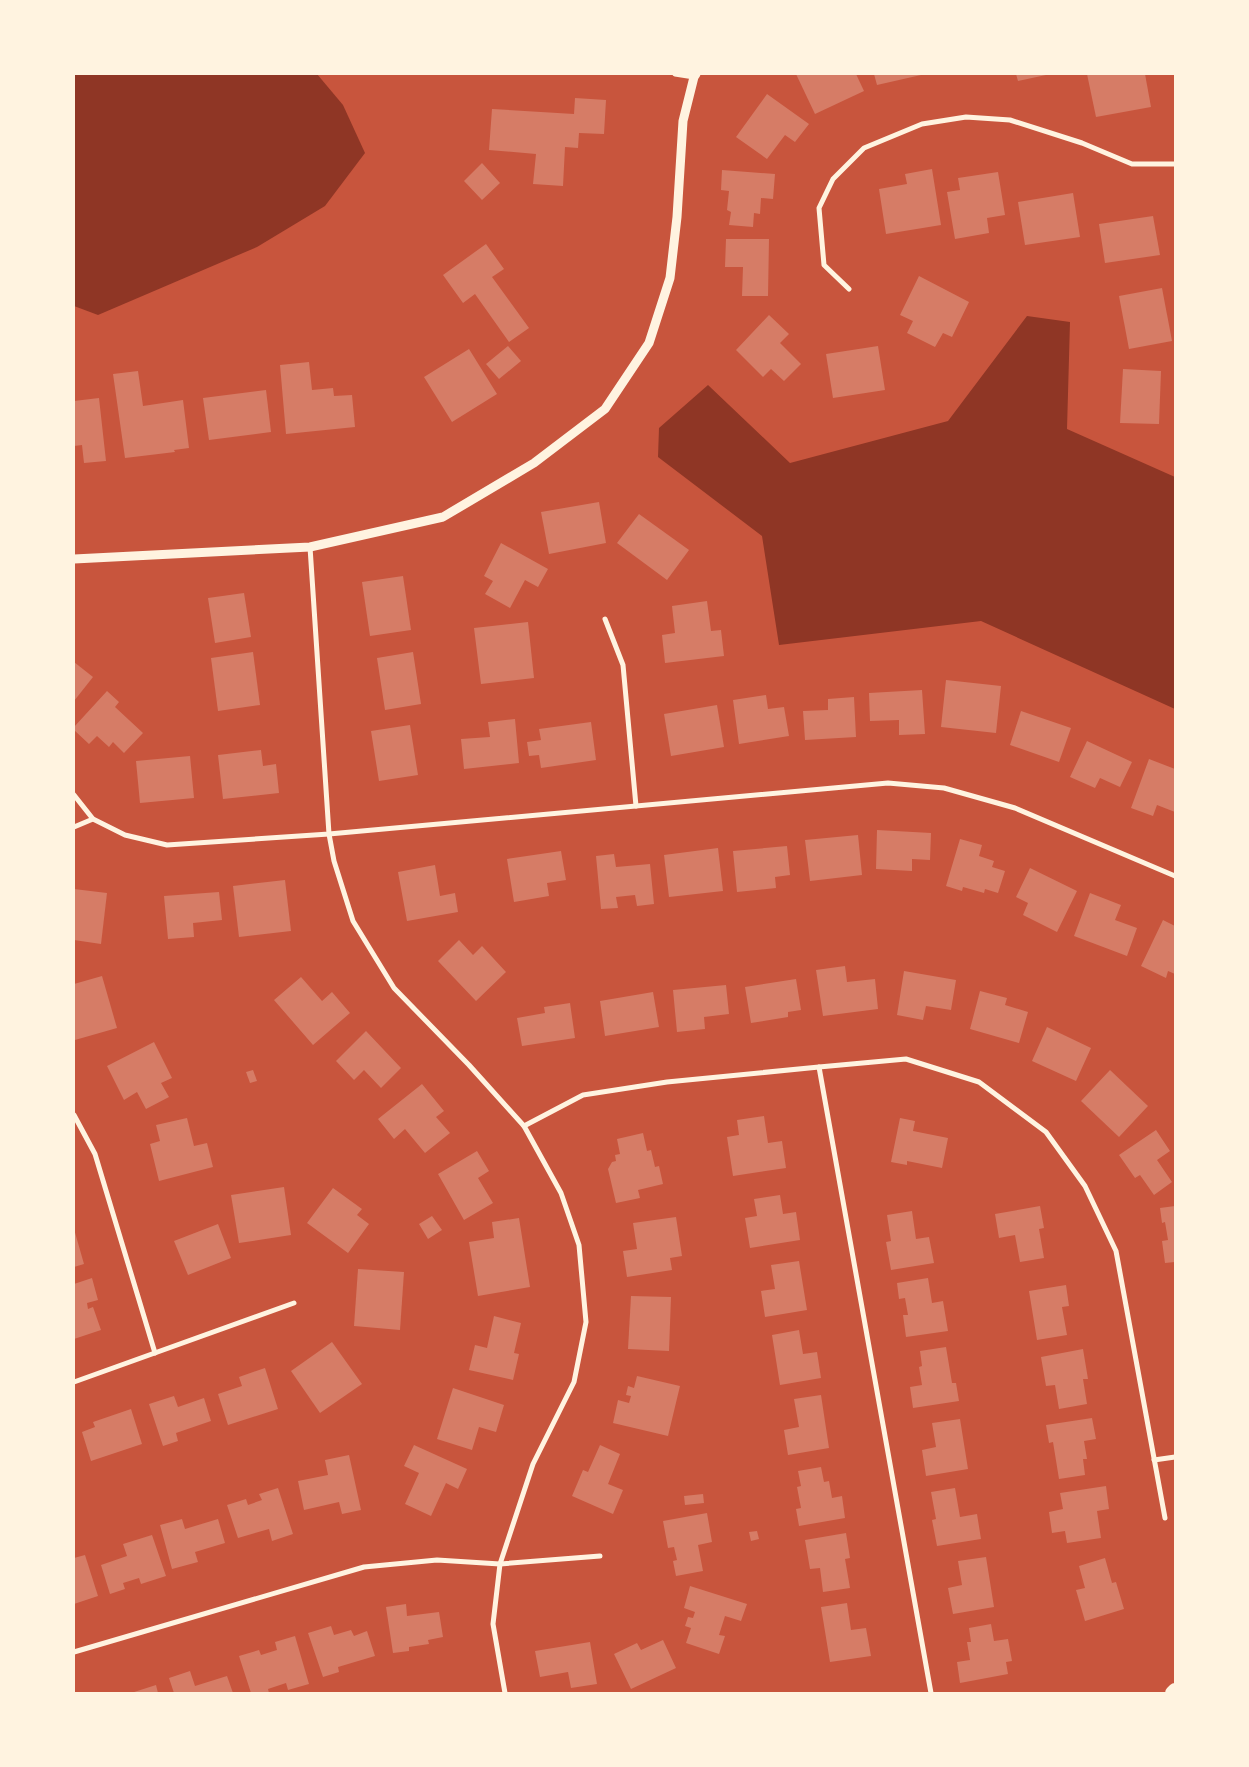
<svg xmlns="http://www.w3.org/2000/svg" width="1249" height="1767" viewBox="0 0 1249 1767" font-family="'Exo 2',sans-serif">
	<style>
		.water { fill: #8f3625 }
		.building { fill: #d67c66 }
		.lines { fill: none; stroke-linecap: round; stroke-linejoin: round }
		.minor { stroke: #fff3e0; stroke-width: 5 }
		.tertiary { stroke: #fff3e0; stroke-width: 9 }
		.motorway { stroke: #fff3e0; stroke-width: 14 }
	</style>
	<rect width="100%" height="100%" fill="#c8553d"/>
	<g class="water">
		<polygon points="74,74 317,74 343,105 365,153 325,206 257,247 98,315 74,306"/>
		<polygon points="1027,316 1070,322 1067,429 1175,477 1175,709 981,621 779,645 762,536 658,457 659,428 708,385 790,463 948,421"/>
	</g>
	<g class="building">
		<polygon points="796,74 856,74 864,91 815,114"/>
		<polygon points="874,74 921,74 921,75 877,85"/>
		<polygon points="1016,74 1046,74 1046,75 1018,81"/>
		<polygon points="1087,74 1145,74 1151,107 1096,117"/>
		<polygon points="767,94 809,124 795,142 785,135 767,159 736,137"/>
		<polygon points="575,98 606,100 604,134 579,133 578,148 565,147 563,186 533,184 536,154 489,150 492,109 574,114"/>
		<polygon points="482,163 500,183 482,200 464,181"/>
		<polygon points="932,169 941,225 886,234 879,189 907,184 905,174"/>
		<polygon points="722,170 775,174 773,199 761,198 760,214 754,213 753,227 729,225 731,212 727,210 729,191 721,190"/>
		<polygon points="998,172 1005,215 987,218 989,233 955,239 947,192 960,190 958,178"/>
		<polygon points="1073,193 1080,237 1025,245 1018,202"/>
		<polygon points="1153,216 1160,255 1105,263 1099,224"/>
		<polygon points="726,239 769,239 768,296 742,296 743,267 725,267"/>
		<polygon points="486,244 504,269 492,277 529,328 509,342 475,294 463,303 443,275"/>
		<polygon points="919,276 969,302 952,337 943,333 935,347 907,333 913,321 900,315"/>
		<polygon points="1162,288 1172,341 1129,349 1119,296"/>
		<polygon points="769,315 789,334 780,343 801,364 784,381 771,369 763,377 736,350"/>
		<polygon points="508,346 521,361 499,379 486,364"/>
		<polygon points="878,346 885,390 833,398 826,354"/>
		<polygon points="469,349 497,394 452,422 424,377"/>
		<polygon points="309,362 312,390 333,388 334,396 352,395 355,427 286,434 280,365"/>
		<polygon points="1123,369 1161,371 1159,424 1120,423"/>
		<polygon points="138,371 143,406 183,400 189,448 174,450 175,452 125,458 113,374"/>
		<polygon points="266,390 271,432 209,440 203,398"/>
		<polygon points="99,398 106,461 84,463 82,445 74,446 74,401"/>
		<polygon points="599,502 606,543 549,554 541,512"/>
		<polygon points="639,514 689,550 667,580 617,543"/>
		<polygon points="501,543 548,569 538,587 525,580 510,608 485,594 493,581 484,576"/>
		<polygon points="403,576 411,630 370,636 362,582"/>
		<polygon points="244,593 251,637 215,643 208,598"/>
		<polygon points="707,601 711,631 721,630 724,656 665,663 662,635 675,633 672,606"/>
		<polygon points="528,622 534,678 481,684 474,628"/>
		<polygon points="253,652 260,705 218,711 211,658"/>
		<polygon points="413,652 421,704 385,710 377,658"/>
		<polygon points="74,662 93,677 74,701"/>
		<polygon points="946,680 1001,686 996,733 941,727"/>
		<polygon points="922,690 925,734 899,735 899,720 870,721 869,693"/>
		<polygon points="107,691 119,702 115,707 143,733 124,753 113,742 109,747 97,736 89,744 74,730 74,727"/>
		<polygon points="766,695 768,709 784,707 789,736 739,744 733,700"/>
		<polygon points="854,697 856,737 805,740 803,711 828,710 828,699"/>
		<polygon points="717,705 724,747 671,756 664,714"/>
		<polygon points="1021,711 1071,728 1059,762 1010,745"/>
		<polygon points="515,719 519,763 464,769 461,739 490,737 488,722"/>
		<polygon points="591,722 596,760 541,768 539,755 529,756 527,742 541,740 539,729"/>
		<polygon points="410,725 418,775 379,781 371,731"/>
		<polygon points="1087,741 1132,762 1120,787 1100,778 1095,788 1070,777"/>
		<polygon points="261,750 263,766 276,764 279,793 223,799 218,755"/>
		<polygon points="190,756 194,798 140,803 136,761"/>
		<polygon points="1149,759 1175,769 1175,812 1157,805 1153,816 1131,808"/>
		<polygon points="877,830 931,833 930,860 912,859 912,871 876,869"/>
		<polygon points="858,835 862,875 810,881 805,840"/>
		<polygon points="960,839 982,845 979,856 994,861 992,867 1005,871 998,893 985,889 984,893 963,887 962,891 946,886"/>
		<polygon points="787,846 790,875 775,877 776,888 737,892 733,851"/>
		<polygon points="718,848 723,891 669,897 664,855"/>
		<polygon points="561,851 566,880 547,883 549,896 514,902 507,859"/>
		<polygon points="614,854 616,867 650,864 654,904 637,906 635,895 616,897 618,908 601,909 596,856"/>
		<polygon points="435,865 440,896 455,893 458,912 407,921 398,872"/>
		<polygon points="1030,868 1077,891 1057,932 1023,915 1028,903 1016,897"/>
		<polygon points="285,880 291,931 239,937 233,886"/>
		<polygon points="74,889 107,893 101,944 74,940"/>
		<polygon points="219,892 222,920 193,923 194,937 168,939 164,896"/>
		<polygon points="1090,893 1121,905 1115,920 1137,928 1127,956 1074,936"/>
		<polygon points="1163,920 1175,926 1175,974 1168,971 1166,978 1141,966"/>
		<polygon points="459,940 473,955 482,946 506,972 476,1001 438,961"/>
		<polygon points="845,966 847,982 875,979 878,1009 823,1016 816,970"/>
		<polygon points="904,971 956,980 951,1010 926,1006 923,1020 897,1015"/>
		<polygon points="102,976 117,1028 75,1040 74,1035 74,984"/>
		<polygon points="301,977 322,1001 332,992 350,1013 313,1045 274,1000"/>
		<polygon points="796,979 801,1010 788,1012 788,1017 751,1023 745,987"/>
		<polygon points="726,985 729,1014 704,1017 705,1029 677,1032 673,990"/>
		<polygon points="980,991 1007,998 1005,1005 1028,1012 1019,1043 970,1029"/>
		<polygon points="653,992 659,1027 605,1036 600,1001"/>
		<polygon points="570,1003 575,1038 522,1046 517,1018 545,1013 544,1007"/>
		<polygon points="1047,1027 1091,1048 1076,1081 1032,1061"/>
		<polygon points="366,1031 401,1068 381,1088 364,1070 354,1080 336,1061"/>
		<polygon points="154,1042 172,1078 161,1083 169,1097 146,1109 137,1092 124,1100 107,1066"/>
		<polygon points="253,1070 257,1081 250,1083 246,1072"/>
		<polygon points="1110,1070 1148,1106 1119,1137 1081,1101"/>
		<polygon points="422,1084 444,1111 436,1117 450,1133 425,1153 405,1129 394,1139 378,1119"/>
		<polygon points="764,1116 768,1143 782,1141 786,1168 733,1176 727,1137 739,1135 737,1120"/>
		<polygon points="187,1118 194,1146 207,1143 213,1167 159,1181 150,1144 160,1141 156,1125"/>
		<polygon points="900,1118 915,1121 913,1131 948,1138 942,1168 907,1161 907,1165 891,1162"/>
		<polygon points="1156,1130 1170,1151 1157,1160 1172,1182 1154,1195 1140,1175 1135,1178 1119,1155"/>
		<polygon points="643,1133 647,1151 651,1150 655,1167 659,1166 663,1184 638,1190 640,1198 616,1203 608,1169 612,1162 616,1161 615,1155 620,1154 617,1139"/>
		<polygon points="477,1151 489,1171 478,1178 493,1203 464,1220 438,1174"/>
		<polygon points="284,1187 291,1235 239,1243 231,1195"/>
		<polygon points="333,1188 362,1209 357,1215 369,1224 348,1253 307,1223"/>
		<polygon points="780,1195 783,1214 796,1212 800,1240 750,1248 745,1218 757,1216 754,1199"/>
		<polygon points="1040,1206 1044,1228 1039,1229 1044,1258 1020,1262 1015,1235 999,1238 995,1214"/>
		<polygon points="1175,1206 1175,1262 1165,1263 1162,1241 1168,1240 1165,1222 1162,1223 1160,1208"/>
		<polygon points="912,1211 916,1239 929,1237 934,1263 891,1270 886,1242 891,1241 887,1215"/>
		<polygon points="432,1216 442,1230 428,1239 419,1224"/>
		<polygon points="676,1217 682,1256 670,1258 672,1270 627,1277 623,1251 637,1249 633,1223"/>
		<polygon points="519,1218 530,1287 478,1296 469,1242 494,1238 492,1222"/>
		<polygon points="218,1224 231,1258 188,1275 174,1241"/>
		<polygon points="74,1229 84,1264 74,1267"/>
		<polygon points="799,1261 807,1310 765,1317 761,1291 775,1289 771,1265"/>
		<polygon points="358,1269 404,1272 400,1330 354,1326"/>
		<polygon points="92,1278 98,1300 87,1303 88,1309 93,1307 101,1330 74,1339 74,1284"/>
		<polygon points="928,1278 932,1303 943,1301 948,1331 906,1337 903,1315 908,1315 905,1298 899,1299 897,1283"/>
		<polygon points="1066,1285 1069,1306 1062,1307 1067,1335 1037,1340 1029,1291"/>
		<polygon points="631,1296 671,1297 669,1351 628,1349"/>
		<polygon points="494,1316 521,1323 514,1353 519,1354 513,1380 469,1370 475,1345 487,1348"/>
		<polygon points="799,1330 803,1354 817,1352 821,1378 780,1385 772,1335"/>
		<polygon points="332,1342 362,1384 320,1413 291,1371"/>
		<polygon points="946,1347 952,1383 956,1383 959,1401 913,1408 910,1387 922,1385 919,1367 922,1366 920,1351"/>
		<polygon points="1083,1349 1088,1379 1083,1379 1087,1404 1059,1409 1055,1385 1046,1386 1041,1357"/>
		<polygon points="265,1368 278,1409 228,1425 218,1394 242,1386 239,1377"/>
		<polygon points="637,1376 680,1386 668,1436 613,1423 618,1400 629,1403 631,1396 626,1395 628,1386 634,1388"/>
		<polygon points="453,1388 504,1405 496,1432 479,1427 472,1450 437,1439"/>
		<polygon points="821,1395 829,1448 788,1455 784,1430 799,1427 794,1399"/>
		<polygon points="174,1396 178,1407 204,1398 211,1421 176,1433 178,1441 163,1446 149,1404"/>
		<polygon points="131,1409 142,1444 91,1461 82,1432 95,1427 93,1422"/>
		<polygon points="1092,1418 1096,1439 1084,1441 1087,1459 1083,1459 1085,1475 1059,1479 1053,1442 1049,1443 1046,1425"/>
		<polygon points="960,1419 968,1469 926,1476 922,1450 936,1447 932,1423"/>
		<polygon points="414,1445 467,1469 458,1489 446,1483 431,1516 405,1504 419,1473 404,1466"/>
		<polygon points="600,1445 620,1454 608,1484 623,1490 613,1514 572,1496 583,1470 588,1472"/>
		<polygon points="349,1455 361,1510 342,1514 339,1502 304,1510 298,1481 328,1475 325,1460"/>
		<polygon points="821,1467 824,1482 829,1481 832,1498 842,1496 845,1518 799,1526 796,1509 801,1508 797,1487 801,1486 798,1471"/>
		<polygon points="1106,1486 1109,1509 1097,1511 1101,1538 1067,1543 1065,1531 1052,1533 1049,1512 1063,1509 1060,1493"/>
		<polygon points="278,1488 293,1534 272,1541 269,1529 238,1538 227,1505 246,1499 248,1505 262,1500 259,1494"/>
		<polygon points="955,1488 960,1517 977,1514 981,1539 937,1546 932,1520 936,1519 931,1492"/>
		<polygon points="703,1494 704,1503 685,1505 684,1496"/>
		<polygon points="707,1513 712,1542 698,1545 703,1571 676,1576 673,1561 677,1560 674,1547 668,1548 663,1521"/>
		<polygon points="182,1519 185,1529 218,1519 225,1543 195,1552 198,1562 172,1569 160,1525"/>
		<polygon points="757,1531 759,1539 751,1541 749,1532"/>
		<polygon points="846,1533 850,1558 845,1559 850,1588 823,1592 820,1568 810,1569 805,1540"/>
		<polygon points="152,1535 166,1576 141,1584 139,1578 123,1583 125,1589 110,1594 101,1565 127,1556 123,1544"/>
		<polygon points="85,1555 98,1596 74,1604 74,1558"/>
		<polygon points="986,1557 994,1607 953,1614 948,1588 962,1585 958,1561"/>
		<polygon points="1105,1558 1112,1583 1116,1582 1124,1609 1085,1621 1076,1590 1085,1588 1079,1566"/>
		<polygon points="690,1586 747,1604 741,1621 725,1616 719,1635 725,1636 719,1654 686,1643 691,1628 685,1626 688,1617 693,1618 695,1612 684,1608"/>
		<polygon points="847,1603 851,1630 866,1628 871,1656 830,1662 821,1607"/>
		<polygon points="406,1604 407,1616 439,1612 443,1637 428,1640 429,1644 409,1647 409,1651 393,1653 386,1607"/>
		<polygon points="991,1624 994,1641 1008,1639 1012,1661 1006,1662 1008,1674 960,1683 957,1662 970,1660 967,1642 971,1642 969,1628"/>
		<polygon points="331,1626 334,1635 351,1630 354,1636 367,1631 375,1656 338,1667 339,1672 323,1677 308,1633"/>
		<polygon points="295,1636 309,1684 288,1690 286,1683 268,1689 269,1693 251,1693 239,1656 259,1650 261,1655 277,1650 275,1642"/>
		<polygon points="663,1640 676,1668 631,1689 614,1654 637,1643 641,1650"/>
		<polygon points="590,1642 597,1684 571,1688 568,1672 540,1677 535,1651"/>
		<polygon points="190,1671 195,1686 227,1676 233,1693 174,1693 169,1678"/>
		<polygon points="156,1685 158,1693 131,1693"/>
	</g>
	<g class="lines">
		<g class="minor">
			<polyline points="675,74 694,77"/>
			<polyline points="849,289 824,265 819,208 833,179 864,148 922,124 966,117 1010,120 1082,143 1132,164 1175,164"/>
			<polyline points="310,547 329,834 334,861 353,921 394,988 469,1065 524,1126 561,1193 579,1245 586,1322 574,1382 533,1464 500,1564 493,1624 505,1693"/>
			<polyline points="605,619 623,665 636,806"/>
			<polyline points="74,795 93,819 125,835 167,845 329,834 888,783 944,788 1015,808 1175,876"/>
			<polyline points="74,827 93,819"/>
			<polyline points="819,1067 931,1693"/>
			<polyline points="74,1115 95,1154 155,1353"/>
			<polyline points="524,1126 583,1095 667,1082 819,1067 906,1059 979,1082 1046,1132 1085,1186 1116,1251 1165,1518"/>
			<polyline points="74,1382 294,1303"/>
			<polyline points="1154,1460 1175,1457"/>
			<polyline points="74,1652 364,1567 437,1560 500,1564 600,1556"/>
		</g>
		<polyline class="tertiary" points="74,559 310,547 443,517 534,463 605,409 649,343 670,278 677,217 683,121 694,77 696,74"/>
		<polyline class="motorway" points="1172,1693 1175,1690"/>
	</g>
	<rect width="1249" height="1767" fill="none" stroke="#fff3e0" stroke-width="150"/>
</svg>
